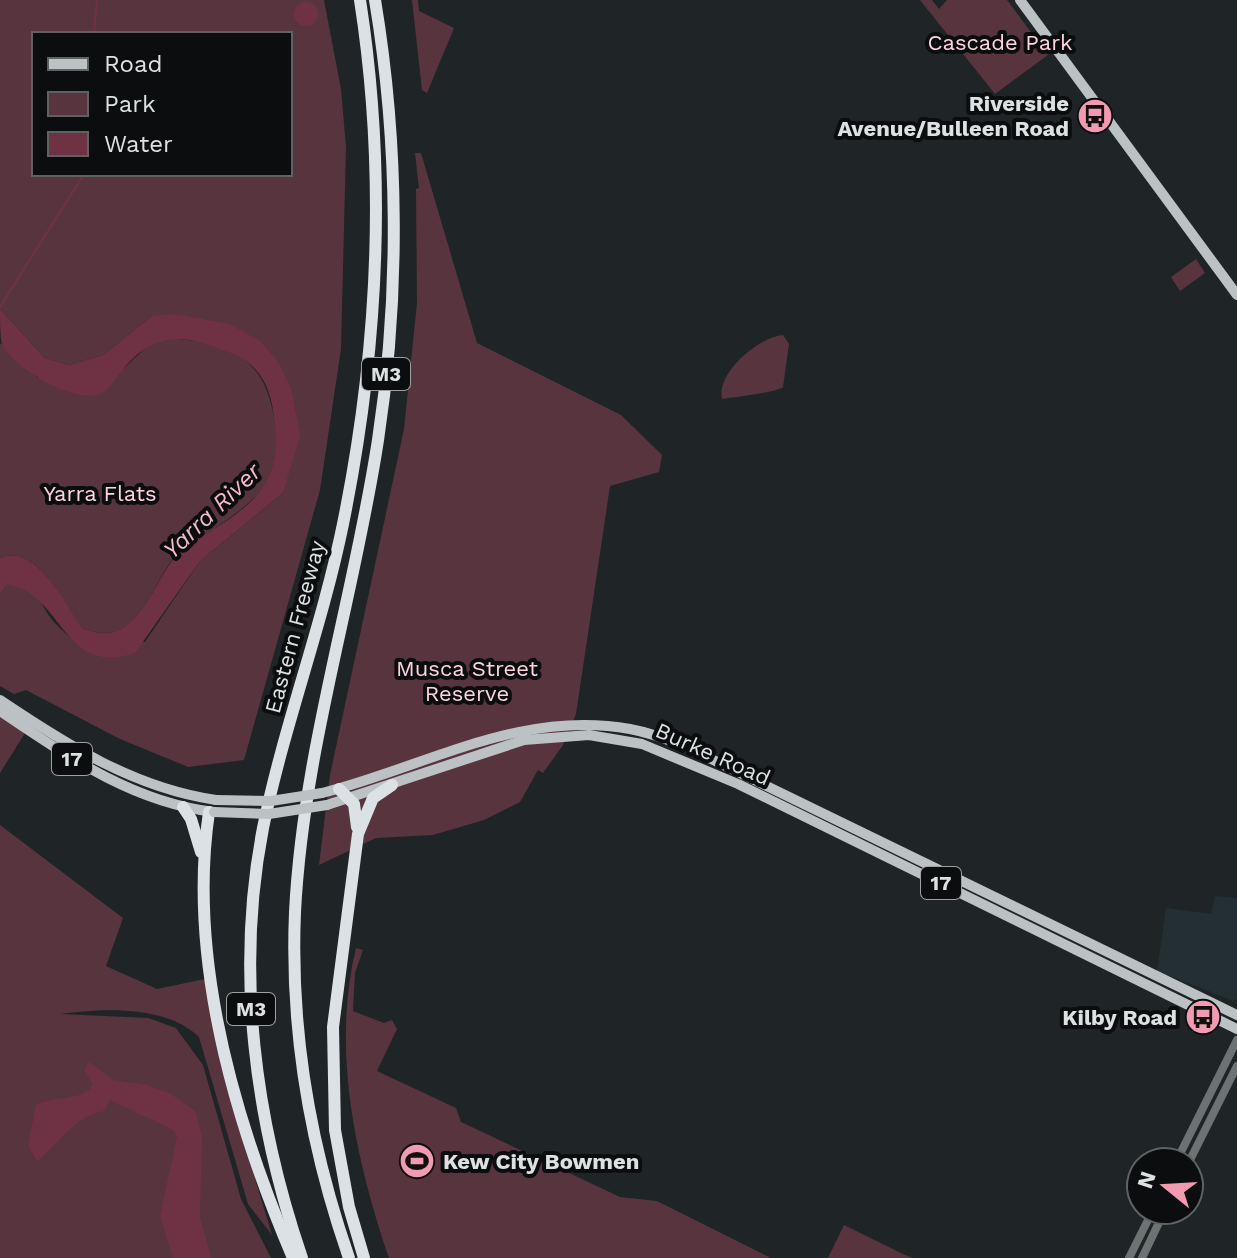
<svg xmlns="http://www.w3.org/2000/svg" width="1237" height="1258" viewBox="0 0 1237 1258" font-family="'Work Sans',sans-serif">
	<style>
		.built { fill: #242f34 }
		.green { fill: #58343e; fill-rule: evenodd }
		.water { fill: #6f3245 }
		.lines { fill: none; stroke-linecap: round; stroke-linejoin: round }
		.stream { stroke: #6f3245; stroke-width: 2 }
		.minor { stroke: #6f7273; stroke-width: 8 }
		.major { stroke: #bcc2c4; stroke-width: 10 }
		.highway { stroke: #dbe1e4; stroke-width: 12 }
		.major-bridge { stroke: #bcc2c4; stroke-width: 10 }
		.labels { text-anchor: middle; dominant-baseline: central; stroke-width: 8; stroke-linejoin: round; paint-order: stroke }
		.shield { fill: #0b0d0e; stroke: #9ea1a2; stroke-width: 2 }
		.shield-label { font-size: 20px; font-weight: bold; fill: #dde1e2 }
		.park-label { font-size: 22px; fill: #fed5df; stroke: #0b0d0e }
		.poi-label { font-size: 22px; font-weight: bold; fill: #dde1e2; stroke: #0b0d0e; text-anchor: end }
		.street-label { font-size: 22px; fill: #dde1e2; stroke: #0b0d0e }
		.water-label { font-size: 24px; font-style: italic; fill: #f5bac9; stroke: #0b0d0e }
	</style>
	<rect width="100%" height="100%" fill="#1f2426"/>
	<polygon class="built" points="1215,896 1237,898 1237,999 1234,1001 1157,971 1166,908 1211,914"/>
	<g class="green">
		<path d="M0,0H324L341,89L346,147L341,349L320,490L244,760L188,767L118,738L26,690L14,694L0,686V594L7,585C46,589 35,601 55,623C62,631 71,638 79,646L145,642L200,561L283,493L291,388L223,325L191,317L152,316L103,355L69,365L45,358L0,309ZM34,34H290V174H34Z"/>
		<polygon points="412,0 418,0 419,11 454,28 427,93 422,90"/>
		<polygon points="920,0 932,0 939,9 947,0 1007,0 1048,55 995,94"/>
		<polygon points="415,153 421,153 477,343 621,415 662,455 659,472 610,486 576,714 563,745 543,773 538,770 520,802 484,820 433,835 376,838 319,865 330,775 404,429 417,303 416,189 419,188"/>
		<polygon points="1196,259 1205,273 1180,291 1171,277"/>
		<path d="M783,335L789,344L783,387C776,393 734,397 722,399C716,373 759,337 783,335Z"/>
		<path d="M165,338C230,342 266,356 275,424C278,445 280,463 267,482C254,503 223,523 202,537C195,541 187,543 181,549C158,570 144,631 107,633C100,634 91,631 83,629C65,606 38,542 0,558V343L38,378L125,367L152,342Z"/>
		<polygon points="0,706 30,725 0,773"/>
		<path d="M0,825L123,918L106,966L157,989L205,979L232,1103L272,1235L248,1204L199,1037C166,1005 103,1008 61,1014L148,1018L176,1028L203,1065L241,1199L271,1258H0Z"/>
		<path d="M356,948L363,950L355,973L353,1011L384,1023L392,1020L397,1029L377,1071L456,1108L461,1122L620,1197L657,1201L771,1258H389C356,1161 331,1050 356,948Z"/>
		<polygon points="844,1225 903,1254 913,1258 828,1258"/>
	</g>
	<g class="water">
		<circle cx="306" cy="14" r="12"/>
		<path d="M0,309L45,358L69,365L103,355L152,316L174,314L230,324L260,341L279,363L291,388L300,436L283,493L200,561L135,653C61,678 63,591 7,585L0,594V558C37,542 66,606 83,629C91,631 100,634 107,633C143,631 159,570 181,550C187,544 194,541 201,537C248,509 283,484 275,426C273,407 271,391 260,375C248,358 234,354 215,347C175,332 147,338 120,373C114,380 109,390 100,394C74,404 14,368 2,345C0,336 0,319 0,309Z"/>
		<path d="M89,1062L113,1080L147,1085L171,1094L195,1111L202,1136L200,1217L211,1258H173L160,1216L177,1137L174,1130L110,1100L104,1111C74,1117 61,1140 40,1159L37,1161L28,1146L36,1105C54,1095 81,1102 93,1085L84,1070Z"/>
	</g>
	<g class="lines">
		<g class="stream">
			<polyline points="94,34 97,0"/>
			<polyline points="0,307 84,174"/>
		</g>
		<g class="minor">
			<polyline points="1176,1162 1237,1040"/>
			<polyline points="1189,1162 1237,1066"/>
			<polyline points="1129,1258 1153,1210"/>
			<polyline points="1142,1258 1165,1210"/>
		</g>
		<g class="major">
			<polyline points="1020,0 1237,295"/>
			<path d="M0,700C67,745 134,788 216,800"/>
			<path d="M0,711C67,756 132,802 214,812"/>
			<path d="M322,793C425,767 520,709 630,729C667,736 703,755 738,772L1237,1015"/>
			<polyline points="327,805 524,740 589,735 642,744 738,784 1237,1029"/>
		</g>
		<g class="highway">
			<polyline points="339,789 354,804 357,827"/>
			<polyline points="183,807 191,819 201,852"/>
			<path d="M209,812C187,961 235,1122 293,1258"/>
			<path d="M302,1258C255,1120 235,972 263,828C284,725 322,627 343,524C378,352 387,173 360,0"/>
			<path d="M349,1258C310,1146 290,1031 295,912C303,752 354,598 378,440C400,296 399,144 375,0"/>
			<polyline points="364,1258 349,1207 335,1130 333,1027 358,834 373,798 392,785"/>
		</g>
		<g class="major-bridge">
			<polyline points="216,800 271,801 322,793"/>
			<polyline points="214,812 269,814 327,805"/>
		</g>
	</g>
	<defs>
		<symbol id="bus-disc" viewBox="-11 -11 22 22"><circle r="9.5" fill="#f19ab2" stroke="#0b0d0e"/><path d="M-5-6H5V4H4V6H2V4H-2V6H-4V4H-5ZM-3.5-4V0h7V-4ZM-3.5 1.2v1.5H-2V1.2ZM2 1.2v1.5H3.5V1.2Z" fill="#111"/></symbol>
		<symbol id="stadium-disc" viewBox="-11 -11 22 22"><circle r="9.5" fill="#f19ab2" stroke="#0b0d0e"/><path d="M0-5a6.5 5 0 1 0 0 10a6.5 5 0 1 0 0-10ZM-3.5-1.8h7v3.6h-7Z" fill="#111"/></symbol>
	</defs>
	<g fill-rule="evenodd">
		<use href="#bus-disc" x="1075" y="96" width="40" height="40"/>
		<use href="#bus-disc" x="1183" y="997" width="40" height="40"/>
		<use href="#stadium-disc" x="397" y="1141" width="40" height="40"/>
	</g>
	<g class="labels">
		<g class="shield">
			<rect x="362" y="358" width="48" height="32" rx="6"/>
			<rect x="52" y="743" width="40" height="32" rx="6"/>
			<rect x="921" y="867" width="40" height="32" rx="6"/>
			<rect x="227" y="993" width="48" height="32" rx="6"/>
		</g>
		<g class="shield-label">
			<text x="386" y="374">M3</text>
			<text x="72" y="759">17</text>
			<text x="941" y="883">17</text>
			<text x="251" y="1009">M3</text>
		</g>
		<g class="park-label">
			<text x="1000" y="42">Cascade Park</text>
			<text x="100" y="493">Yarra Flats</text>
			<text x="467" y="668">Musca Street<tspan x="467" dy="25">Reserve</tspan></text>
		</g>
		<g class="poi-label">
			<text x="1069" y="103">Riverside<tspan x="1069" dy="25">Avenue/Bulleen Road</tspan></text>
			<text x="1177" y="1017">Kilby Road</text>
			<text x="443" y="1161" text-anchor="start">Kew City Bowmen</text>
		</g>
		<g class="street-label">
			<text transform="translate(295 627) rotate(-75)">Eastern Freeway</text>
			<text transform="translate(713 754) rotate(24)">Burke Road</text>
		</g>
		<g class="water-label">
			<text transform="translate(212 511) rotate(-44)">Yarra River</text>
		</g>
	</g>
	<rect x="32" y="32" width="260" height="144" fill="#0b0d0e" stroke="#5f6263" stroke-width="2"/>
	<rect x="48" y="58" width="40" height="12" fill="#bcc2c4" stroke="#5f6263" stroke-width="2"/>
	<text x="104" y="72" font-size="24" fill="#dde1e2">Road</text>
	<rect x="48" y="92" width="40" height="24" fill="#58343e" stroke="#5f6263" stroke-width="2"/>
	<text x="104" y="112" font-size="24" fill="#dde1e2">Park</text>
	<rect x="48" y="132" width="40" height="24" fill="#6f3245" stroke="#5f6263" stroke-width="2"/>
	<text x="104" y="152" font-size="24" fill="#dde1e2">Water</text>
	<g transform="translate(1165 1186) rotate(288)"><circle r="38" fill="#0b0d0e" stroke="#5f6263" stroke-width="2"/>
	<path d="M0-6L14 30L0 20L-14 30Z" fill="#f19ab2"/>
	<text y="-12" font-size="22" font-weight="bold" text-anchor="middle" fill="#dde1e2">N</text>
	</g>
</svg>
